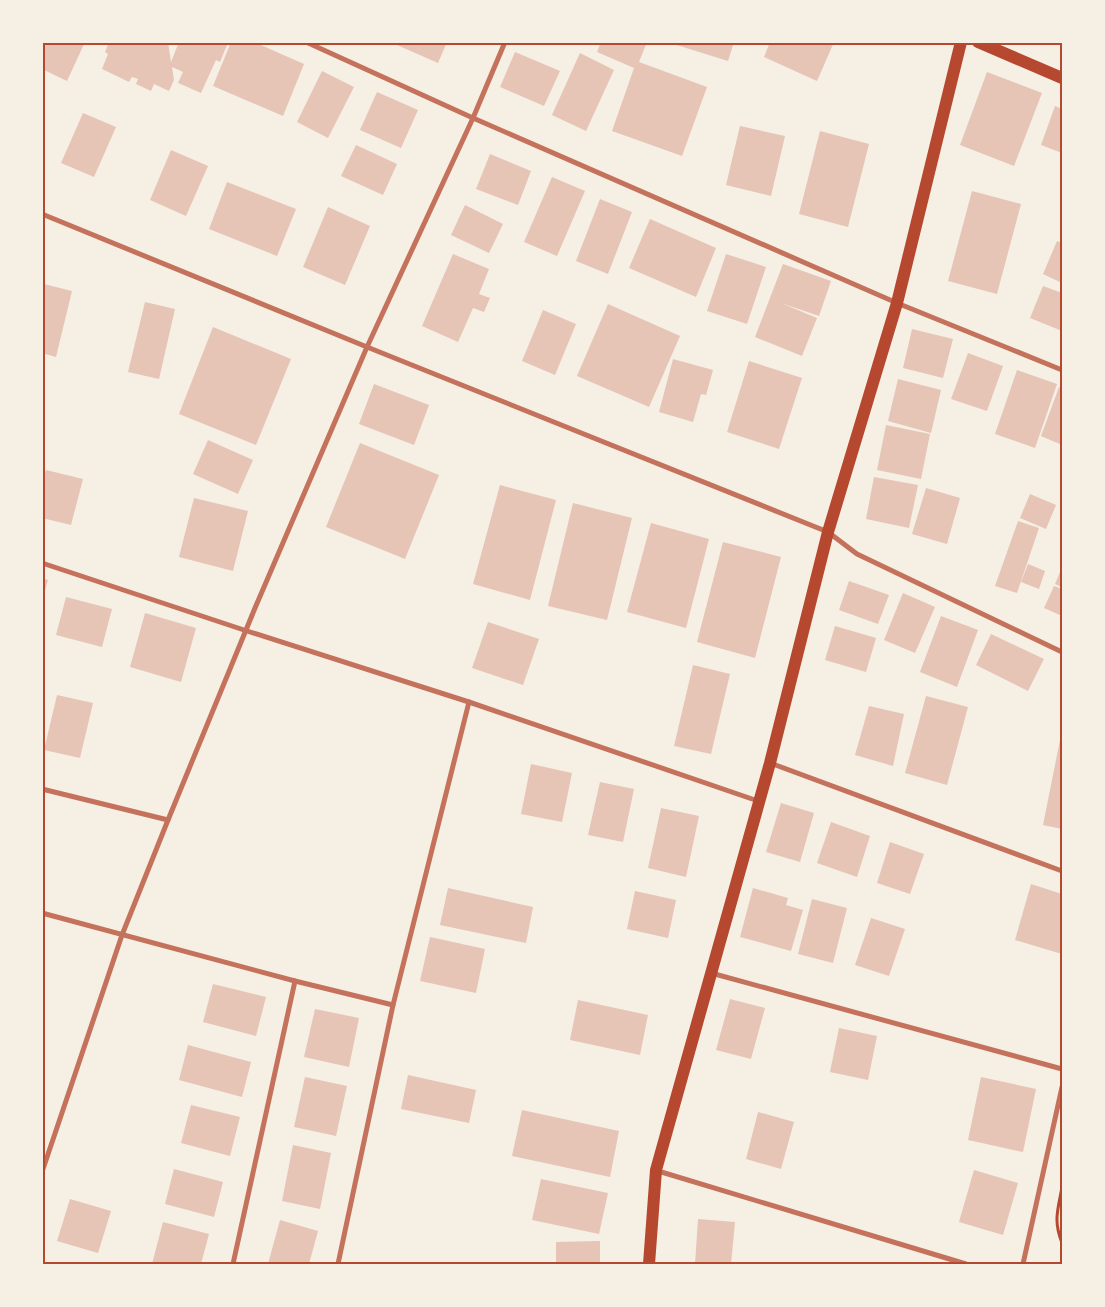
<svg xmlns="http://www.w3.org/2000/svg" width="1105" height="1307" viewBox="0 0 1105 1307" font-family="Karla,sans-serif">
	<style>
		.building { fill: #e6c5b7 }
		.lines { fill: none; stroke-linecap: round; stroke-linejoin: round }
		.path { stroke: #b5482f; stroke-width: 3 }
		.minor { stroke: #c5725c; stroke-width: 5 }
		.primary { stroke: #b5482f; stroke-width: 12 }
		.neatline { fill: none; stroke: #b5482f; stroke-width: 2 }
	</style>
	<rect width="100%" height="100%" fill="#f6efe4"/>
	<g class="building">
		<polygon points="42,42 85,42 67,81 42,69"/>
		<polygon points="109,42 168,42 171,62 179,42 222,42 227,45 220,62 216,60 201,93 178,83 183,72 172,67 174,80 169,91 154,84 151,91 136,84 138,79 132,77 129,82 102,69 108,54 105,52"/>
		<polygon points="231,42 254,42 304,64 283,116 213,86"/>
		<polygon points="398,42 447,42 438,63 397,45"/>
		<polygon points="601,42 647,42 639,62 707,87 682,156 612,131 634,68 597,52"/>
		<polygon points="667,42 734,42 728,61"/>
		<polygon points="770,42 834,42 817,81 764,57"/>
		<polygon points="515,52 560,71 544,106 500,87"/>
		<polygon points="580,53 614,70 586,131 552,115"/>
		<polygon points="322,71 354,87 328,138 297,122"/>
		<polygon points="987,72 1042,93 1014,166 960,145"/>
		<polygon points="377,92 418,110 401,148 360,130"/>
		<polygon points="1055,106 1062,109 1062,153 1041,145"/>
		<polygon points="83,113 116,127 94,177 61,163"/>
		<polygon points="740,126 785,136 771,196 726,185"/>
		<polygon points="820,131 869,144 848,227 799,214"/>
		<polygon points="356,145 397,164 383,195 341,176"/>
		<polygon points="171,150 208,166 186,216 150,200"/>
		<polygon points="490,154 531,171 518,205 476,189"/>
		<polygon points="552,177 585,191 557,256 524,242"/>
		<polygon points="227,182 296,209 277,256 209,229"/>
		<polygon points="972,191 1021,204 997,294 948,281"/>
		<polygon points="600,199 632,212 608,274 576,261"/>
		<polygon points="465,205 503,224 489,253 451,235"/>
		<polygon points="328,207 370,226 345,285 303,267"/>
		<polygon points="650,219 716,248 696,297 629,268"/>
		<polygon points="1057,241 1062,243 1062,283 1043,274"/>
		<polygon points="453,254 489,269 479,294 490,298 484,312 473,308 458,342 422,326"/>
		<polygon points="726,254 766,267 747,324 707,311"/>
		<polygon points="783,264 831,281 819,316 781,303 817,318 802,356 755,337"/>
		<polygon points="44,284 72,291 56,357 42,353 42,289"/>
		<polygon points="1043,286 1062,293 1062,331 1030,318"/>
		<polygon points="145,302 175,309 159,379 128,372"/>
		<polygon points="608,304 680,336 649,407 577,376"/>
		<polygon points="543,310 576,324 555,375 522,361"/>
		<polygon points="213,327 291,359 256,445 179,414"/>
		<polygon points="912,329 953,339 943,378 903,368"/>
		<polygon points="968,353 1003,366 987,411 951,399"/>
		<polygon points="673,359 713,370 706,395 701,394 693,422 659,412"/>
		<polygon points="749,361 802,378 779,449 727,432"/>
		<polygon points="1017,370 1057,384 1035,448 995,434"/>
		<polygon points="898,379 941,390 931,433 888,421"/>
		<polygon points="374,384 429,405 414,445 359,424"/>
		<polygon points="1059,387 1062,389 1062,445 1041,436"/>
		<polygon points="886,425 930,434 921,479 877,470"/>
		<polygon points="208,440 253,460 238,494 193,474"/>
		<polygon points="360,443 439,475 405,559 326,527"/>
		<polygon points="46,470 83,479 71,525 42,518 42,485"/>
		<polygon points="874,477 918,485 909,528 866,519"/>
		<polygon points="500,485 556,500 530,600 473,584"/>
		<polygon points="926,488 960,498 947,544 912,534"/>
		<polygon points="1030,494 1056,505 1046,529 1020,518"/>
		<polygon points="194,498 248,511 233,571 179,557"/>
		<polygon points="573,503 632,518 607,620 548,606"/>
		<polygon points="1018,521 1039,528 1017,593 995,586"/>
		<polygon points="651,523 709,539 686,628 627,612"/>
		<polygon points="723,542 781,557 755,658 697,642"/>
		<polygon points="1028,564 1045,571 1039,589 1021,582"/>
		<polygon points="1062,567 1062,587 1055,584"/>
		<polygon points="42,578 48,580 43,598 42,598"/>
		<polygon points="849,581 889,595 878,624 839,610"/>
		<polygon points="1054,586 1062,589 1062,616 1044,608"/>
		<polygon points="903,593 935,607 915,653 884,640"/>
		<polygon points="66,597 112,609 102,647 56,635"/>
		<polygon points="145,613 196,628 181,682 130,667"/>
		<polygon points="941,616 978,630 957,687 920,672"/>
		<polygon points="488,622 539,639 523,685 472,668"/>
		<polygon points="835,626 876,638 866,672 825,660"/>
		<polygon points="991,634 1044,659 1028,691 976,665"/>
		<polygon points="693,665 730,674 711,754 674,746"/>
		<polygon points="57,695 93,703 80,758 44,750"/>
		<polygon points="926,696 968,707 947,785 905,773"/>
		<polygon points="869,706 904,714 893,766 855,755"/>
		<polygon points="1062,730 1062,829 1043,825"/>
		<polygon points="531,764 572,773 562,822 521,814"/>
		<polygon points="600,782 634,789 623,842 588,835"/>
		<polygon points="781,803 814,813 800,862 766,852"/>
		<polygon points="661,808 699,816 686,877 648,868"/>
		<polygon points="831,822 870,836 857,877 817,863"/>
		<polygon points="890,842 924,854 910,894 877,883"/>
		<polygon points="1031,884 1062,894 1062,954 1015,940"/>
		<polygon points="448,888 533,907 526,943 440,925"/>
		<polygon points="753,888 788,898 786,905 803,910 791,951 740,937"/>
		<polygon points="635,891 676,900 668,938 627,929"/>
		<polygon points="812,899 847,908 833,963 798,954"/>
		<polygon points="871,918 905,929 889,976 855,965"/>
		<polygon points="430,937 485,949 476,993 420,981"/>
		<polygon points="213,984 266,997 256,1036 203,1022"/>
		<polygon points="730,999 765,1008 751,1059 716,1050"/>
		<polygon points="578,1000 648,1015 640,1055 570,1040"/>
		<polygon points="315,1009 359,1018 349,1067 304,1057"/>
		<polygon points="839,1028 877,1036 868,1080 830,1072"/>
		<polygon points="188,1045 251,1062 242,1097 179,1080"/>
		<polygon points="408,1075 476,1090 469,1123 401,1109"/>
		<polygon points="305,1077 347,1086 336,1136 294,1127"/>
		<polygon points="981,1077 1036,1089 1023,1152 968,1140"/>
		<polygon points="191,1105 240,1117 230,1156 181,1143"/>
		<polygon points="522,1110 619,1131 610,1177 512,1156"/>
		<polygon points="758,1112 794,1122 781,1169 746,1159"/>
		<polygon points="293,1145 331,1153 320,1209 282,1201"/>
		<polygon points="174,1169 223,1182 214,1217 165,1204"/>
		<polygon points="974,1170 1018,1183 1003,1235 959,1222"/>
		<polygon points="541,1179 608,1193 599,1234 532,1220"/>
		<polygon points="70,1199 111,1211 98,1253 57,1241"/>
		<polygon points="698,1219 735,1222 731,1264 695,1264"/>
		<polygon points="280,1220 318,1231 309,1264 268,1264"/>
		<polygon points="163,1222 209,1234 201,1264 152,1264"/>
		<polygon points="600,1241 600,1264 556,1264 556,1242"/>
	</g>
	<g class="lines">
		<path class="path" d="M1062,1187C1058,1210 1053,1220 1062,1243"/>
		<g class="minor">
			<polyline points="306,42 473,118 897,303 1062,370"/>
			<polyline points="42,214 367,347 828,532 857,554 1062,652"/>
			<polyline points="42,563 247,631 469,702 758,801"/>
			<polyline points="770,763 1062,871"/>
			<polyline points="42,789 168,820"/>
			<polyline points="42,913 295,981 393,1005"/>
			<polyline points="711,973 1062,1069"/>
			<polyline points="658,1171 966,1264"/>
			<polyline points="42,1172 122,935 168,820 255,608 367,347 473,118 505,42"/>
			<polyline points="233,1264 295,981"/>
			<polyline points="338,1264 393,1005 469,702"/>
			<polyline points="1023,1264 1062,1087"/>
		</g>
		<g class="primary">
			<polyline points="978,42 1062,78"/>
			<polyline points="649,1264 656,1170 770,763 828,532 897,303 961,42"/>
		</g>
	</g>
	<rect width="1105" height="1307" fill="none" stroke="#f6efe4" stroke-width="88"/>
	<rect x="44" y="44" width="1017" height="1219" class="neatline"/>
</svg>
